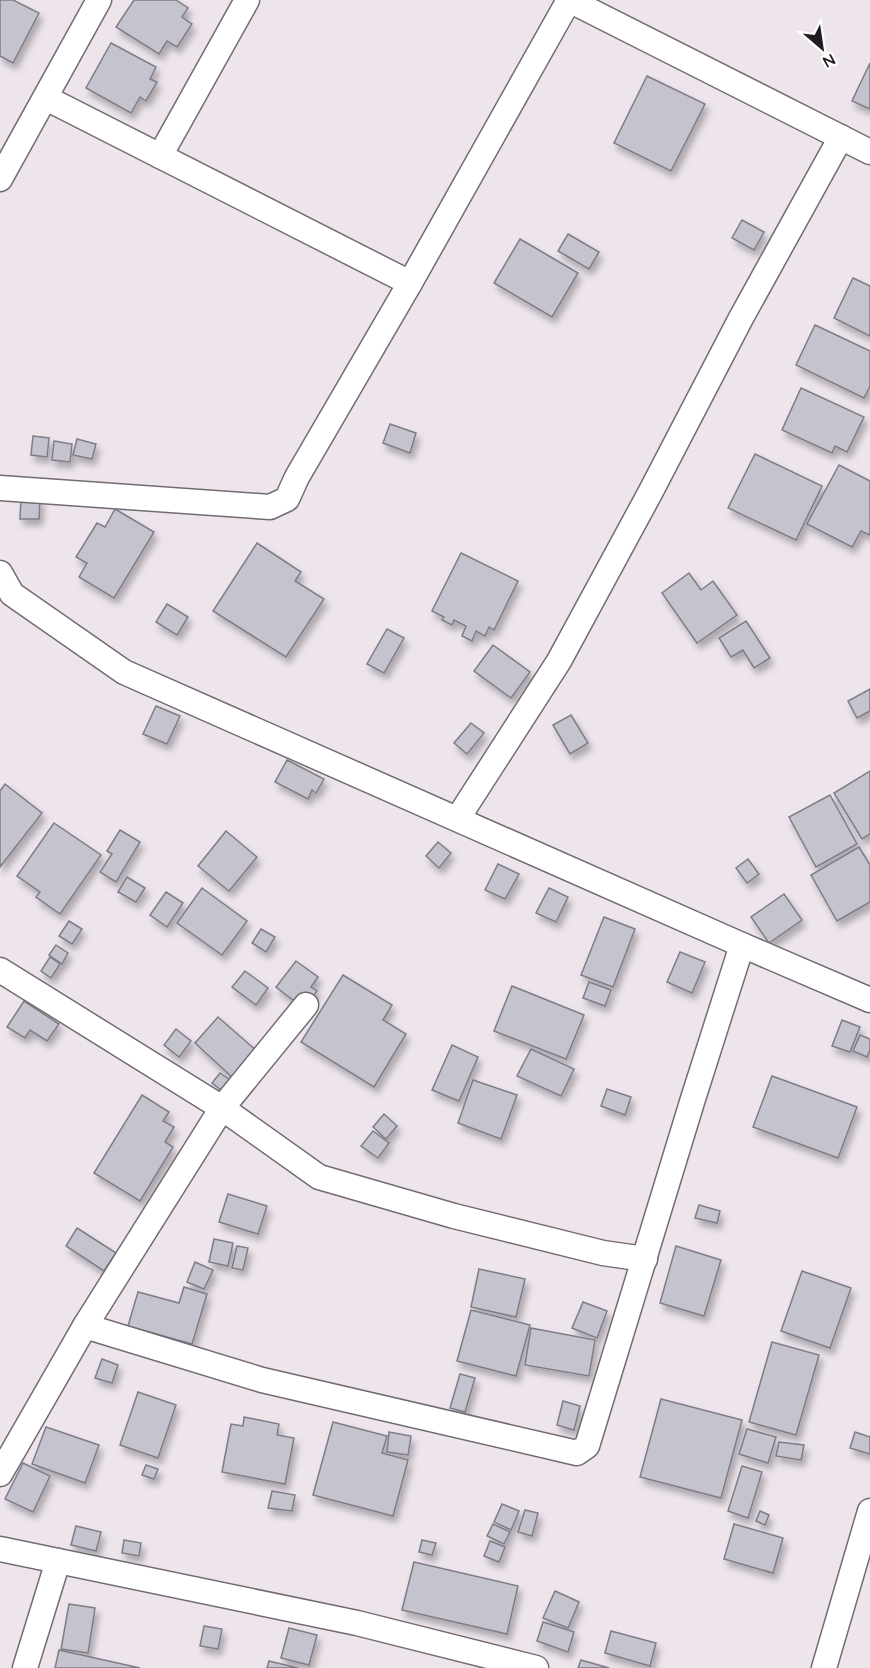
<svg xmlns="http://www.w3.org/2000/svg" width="870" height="1668" viewBox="0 0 870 1668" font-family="Quicksand,sans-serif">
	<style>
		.building { fill: #c5c3ce; stroke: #7e7d87; stroke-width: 1.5; filter: url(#shadow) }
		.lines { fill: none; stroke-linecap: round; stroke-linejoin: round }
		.street-casing { stroke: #736b73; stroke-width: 27 }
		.street { stroke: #fff; stroke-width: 24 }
	</style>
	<defs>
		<filter id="shadow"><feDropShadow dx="3.5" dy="6" stdDeviation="3" flood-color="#0004"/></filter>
	</defs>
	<rect width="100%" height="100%" fill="#ede4ec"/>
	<g class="building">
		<polygon points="0,0 13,0 39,13 13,63 0,56"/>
		<polygon points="134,0 176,0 188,8 182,17 192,24 177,47 167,41 159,54 116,27"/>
		<polygon points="111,43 156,67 150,79 157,82 146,101 140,97 131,113 86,88"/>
		<polygon points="870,63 870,109 852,101"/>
		<polygon points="647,76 705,104 671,171 614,143"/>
		<polygon points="742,220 764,232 754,250 732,238"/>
		<polygon points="568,234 599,252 589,269 558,251"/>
		<polygon points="520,239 578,273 552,317 494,283"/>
		<polygon points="853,278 870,286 870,336 834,318"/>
		<polygon points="815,325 870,351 870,386 864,398 796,365"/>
		<polygon points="801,388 864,417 847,452 835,446 832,453 782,430"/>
		<polygon points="390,424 416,433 410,453 383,443"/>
		<polygon points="33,436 49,438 47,457 31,455"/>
		<polygon points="77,439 96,444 92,459 73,455"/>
		<polygon points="54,441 72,444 70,462 52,460"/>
		<polygon points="755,454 822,486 796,540 728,508"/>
		<polygon points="839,465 870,481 870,535 861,531 852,547 807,524"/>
		<polygon points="21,498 40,499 39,519 20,519"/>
		<polygon points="115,509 154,532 114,598 79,577 87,563 76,557 97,523 105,527"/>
		<polygon points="257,543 301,572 295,581 324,599 286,657 213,611"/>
		<polygon points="461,553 518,581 494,630 489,627 485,636 476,631 472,641 462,636 466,626 454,620 452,625 442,620 444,617 432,611"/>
		<polygon points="689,573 701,590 713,581 737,615 697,643 662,593"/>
		<polygon points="167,604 188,617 177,635 156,622"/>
		<polygon points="746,621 770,658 754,668 743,650 731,657 719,638"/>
		<polygon points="387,629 404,638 384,673 367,664"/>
		<polygon points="493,645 530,672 511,698 474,671"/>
		<polygon points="870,689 870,711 857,718 848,701"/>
		<polygon points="156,706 180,716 167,744 143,734"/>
		<polygon points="571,715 588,743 570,754 553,725"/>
		<polygon points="471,723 484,733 467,754 454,743"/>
		<polygon points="287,760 324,779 316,793 312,790 308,799 275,782"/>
		<polygon points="870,771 870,834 862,839 834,793"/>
		<polygon points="5,784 42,813 0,867 0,791"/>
		<polygon points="830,795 857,844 816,867 789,817"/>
		<polygon points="54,823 101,855 60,914 36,897 40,892 17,876"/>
		<polygon points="120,830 140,842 116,882 100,872 112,854 107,851"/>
		<polygon points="226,831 257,857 229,891 198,866"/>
		<polygon points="438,842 451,853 439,868 426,856"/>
		<polygon points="859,847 870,865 870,902 837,921 811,875"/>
		<polygon points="748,859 759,874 747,883 736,868"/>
		<polygon points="498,864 519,874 505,899 485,890"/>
		<polygon points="127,877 145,888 136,902 118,892"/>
		<polygon points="202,888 247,921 222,955 177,923"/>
		<polygon points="549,888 568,897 556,922 536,913"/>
		<polygon points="166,892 183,903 167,927 150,915"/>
		<polygon points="784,894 802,920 769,943 751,917"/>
		<polygon points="604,917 635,929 613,987 581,975"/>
		<polygon points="69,921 82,929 72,944 59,936"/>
		<polygon points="261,929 275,937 266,952 252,943"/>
		<polygon points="56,945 68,953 62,964 49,955"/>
		<polygon points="680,952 705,962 692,993 667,982"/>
		<polygon points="50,957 60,964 51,978 41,971"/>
		<polygon points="296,961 318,977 311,987 317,991 308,1003 298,1004 276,987"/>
		<polygon points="245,971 268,988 256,1005 232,987"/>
		<polygon points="343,975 392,1005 383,1020 406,1034 374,1087 301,1042"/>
		<polygon points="589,982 611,990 605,1006 583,998"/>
		<polygon points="512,986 584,1015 566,1059 494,1031"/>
		<polygon points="24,1001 59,1024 47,1041 30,1030 25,1038 7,1027"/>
		<polygon points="218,1017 258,1052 234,1079 195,1043"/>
		<polygon points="842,1020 860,1027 850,1052 832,1046"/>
		<polygon points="176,1029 191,1041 179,1057 164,1045"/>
		<polygon points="860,1035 870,1039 870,1050 867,1057 853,1051"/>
		<polygon points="452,1045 478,1057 459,1101 432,1090"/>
		<polygon points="531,1049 574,1069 561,1096 517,1076"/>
		<polygon points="220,1073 233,1082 225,1093 212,1083"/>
		<polygon points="772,1076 857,1107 838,1158 753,1127"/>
		<polygon points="473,1080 517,1095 501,1139 458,1123"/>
		<polygon points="607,1089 631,1097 625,1115 601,1106"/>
		<polygon points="142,1095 169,1112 163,1121 174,1127 165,1142 173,1147 140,1201 94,1173"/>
		<polygon points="384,1114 397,1126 386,1139 373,1127"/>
		<polygon points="373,1131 389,1143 378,1158 361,1146"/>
		<polygon points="228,1194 267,1206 258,1234 219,1222"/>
		<polygon points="699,1205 720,1211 717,1223 695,1218"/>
		<polygon points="77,1228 116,1253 104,1271 66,1246"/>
		<polygon points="214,1239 233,1243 228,1266 209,1262"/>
		<polygon points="237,1246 248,1248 243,1270 232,1268"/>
		<polygon points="676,1246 721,1260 704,1316 660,1303"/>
		<polygon points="195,1262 213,1270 204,1289 187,1282"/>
		<polygon points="479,1269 525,1279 516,1317 471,1307"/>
		<polygon points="802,1271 851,1288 830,1348 781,1331"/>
		<polygon points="184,1287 207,1294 192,1344 128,1326 138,1292 179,1303"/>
		<polygon points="583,1302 607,1311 597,1338 572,1328"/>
		<polygon points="471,1310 530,1325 516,1376 457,1361"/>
		<polygon points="531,1328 595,1340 589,1376 525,1365"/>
		<polygon points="772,1342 819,1355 796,1435 749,1422"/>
		<polygon points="102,1359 118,1365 112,1383 95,1378"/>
		<polygon points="460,1374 475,1378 465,1412 450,1408"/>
		<polygon points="138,1392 176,1405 158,1458 120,1445"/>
		<polygon points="661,1399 742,1420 721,1498 640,1477"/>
		<polygon points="563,1401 580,1406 574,1430 557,1425"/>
		<polygon points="244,1417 279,1424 277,1435 294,1438 285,1484 222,1472 231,1424 243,1426"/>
		<polygon points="333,1422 387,1436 382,1453 408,1460 393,1516 313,1495"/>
		<polygon points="46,1427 99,1445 85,1483 32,1464"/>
		<polygon points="747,1429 776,1437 768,1463 739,1454"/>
		<polygon points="389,1432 411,1436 408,1455 387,1452"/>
		<polygon points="855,1432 870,1437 870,1454 850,1448"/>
		<polygon points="779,1442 804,1445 801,1460 776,1456"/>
		<polygon points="23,1463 50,1476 33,1512 5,1499"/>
		<polygon points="146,1465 158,1469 154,1479 142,1475"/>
		<polygon points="742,1466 762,1472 748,1518 728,1511"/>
		<polygon points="272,1491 295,1495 292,1511 268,1508"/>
		<polygon points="502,1504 519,1511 511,1530 494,1522"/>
		<polygon points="525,1510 538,1513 532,1536 518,1532"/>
		<polygon points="760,1511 769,1515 765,1525 756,1521"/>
		<polygon points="493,1524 510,1532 504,1544 487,1536"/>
		<polygon points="734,1524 783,1538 773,1573 724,1559"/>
		<polygon points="76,1526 101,1532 96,1551 71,1545"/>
		<polygon points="124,1540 141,1543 139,1556 122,1553"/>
		<polygon points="422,1540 436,1543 432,1555 419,1552"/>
		<polygon points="490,1541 505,1547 499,1562 484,1556"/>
		<polygon points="414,1562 518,1586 507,1634 402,1610"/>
		<polygon points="555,1591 579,1602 568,1628 543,1618"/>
		<polygon points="69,1604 95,1608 88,1653 61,1649"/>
		<polygon points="543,1622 574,1632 568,1652 537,1641"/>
		<polygon points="204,1626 222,1629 218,1649 200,1646"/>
		<polygon points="289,1628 317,1635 309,1665 281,1658"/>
		<polygon points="611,1631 656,1643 650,1666 605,1653"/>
		<polygon points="59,1650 140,1668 55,1668"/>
		<polygon points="581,1660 609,1668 578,1668"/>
		<polygon points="269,1661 298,1668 267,1668"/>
	</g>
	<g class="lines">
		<defs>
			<g id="street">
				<polyline points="569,0 870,152"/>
				<polyline points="46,98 410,283"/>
				<polyline points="160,156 247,0"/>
				<polyline points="0,179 99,0"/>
				<polyline points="0,488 270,507 287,499 297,477 410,283 569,0"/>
				<polyline points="0,573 12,594 124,672 742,945 870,1000"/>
				<polyline points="458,818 559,661 650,493 741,318 841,137"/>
				<polyline points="0,970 222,1108 319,1177 454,1216 603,1253 645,1259"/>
				<polyline points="85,1326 262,1380 577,1453 587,1446 692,1102 742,945"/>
				<polyline points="0,1474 85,1326 222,1108 306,1005"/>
				<polyline points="0,1549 357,1623 536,1668"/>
				<polyline points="25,1668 58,1561"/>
				<polyline points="824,1668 870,1511"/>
			</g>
		</defs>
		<use href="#street" class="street-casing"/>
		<use href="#street" class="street"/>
	</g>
	<g transform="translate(822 48) rotate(151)" stroke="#ffffff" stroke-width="4.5" paint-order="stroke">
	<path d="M0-4.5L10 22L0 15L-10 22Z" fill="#201c20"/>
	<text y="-9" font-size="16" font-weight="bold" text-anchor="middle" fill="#201c20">N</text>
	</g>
</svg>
